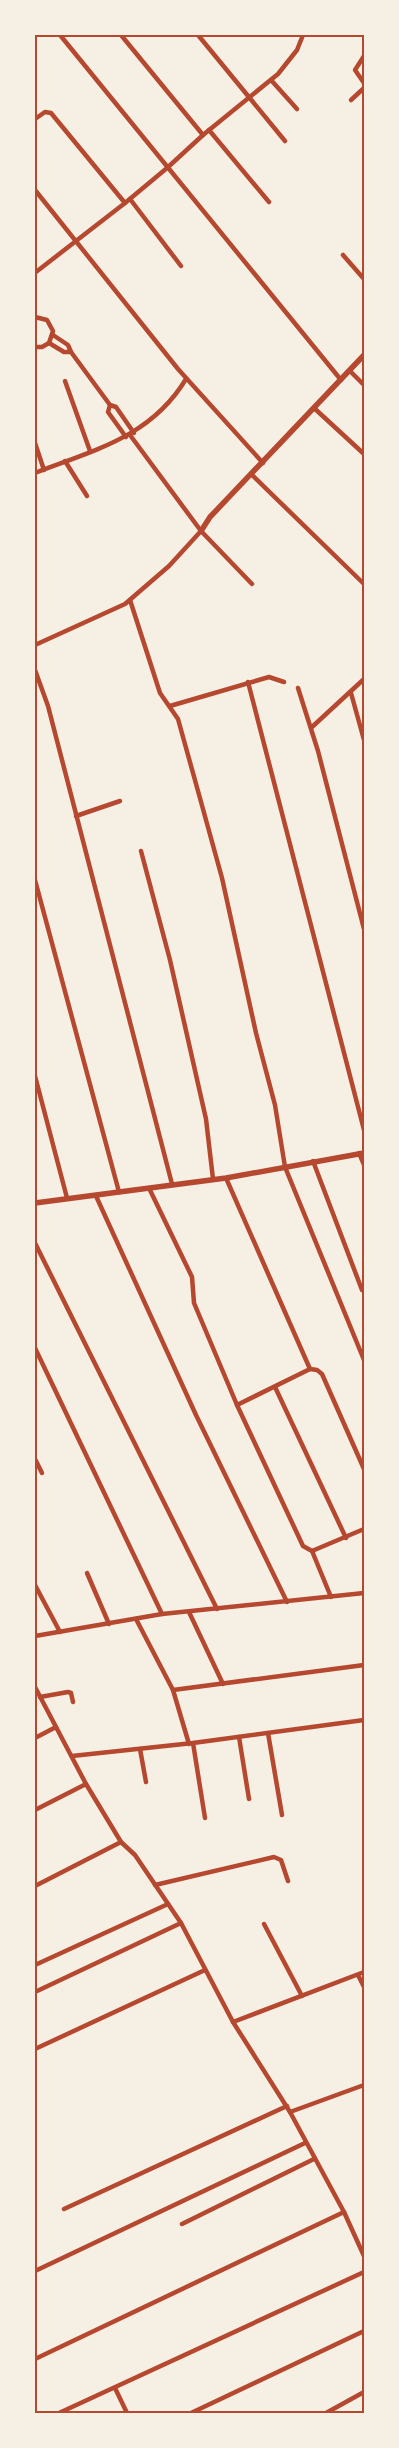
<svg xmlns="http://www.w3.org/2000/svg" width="399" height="2448" viewBox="0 0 399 2448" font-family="Poppins,sans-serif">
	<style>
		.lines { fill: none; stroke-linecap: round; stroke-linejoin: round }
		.minor { stroke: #b5482f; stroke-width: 4.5 }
		.tertiary { stroke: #b5482f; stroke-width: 5.5 }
		.neatline { fill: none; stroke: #b5482f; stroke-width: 2 }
	</style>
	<rect width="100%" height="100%" fill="#f6efe4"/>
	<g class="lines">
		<g class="minor">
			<polyline points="60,35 341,380"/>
			<polyline points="121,35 203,135"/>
			<polyline points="198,35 285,141"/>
			<polyline points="364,56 355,70 364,83"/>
			<polyline points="271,80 297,109"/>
			<polyline points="351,100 364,88"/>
			<polyline points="35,119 45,112 51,113 125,203"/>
			<polyline points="209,130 269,202"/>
			<polyline points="35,190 178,369 263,463"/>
			<polyline points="130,199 181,266"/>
			<polyline points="343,255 364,279"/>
			<polyline points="36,272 125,203 167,168 203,135 278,74 297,50 303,35"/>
			<polyline points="35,317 47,320 53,331 49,343 42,347 35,347"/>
			<polyline points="53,335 68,345 71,352 110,405 116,407 134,433"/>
			<polyline points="49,343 64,352 71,352"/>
			<polyline points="350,371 364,385"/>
			<polyline points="65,381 90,451"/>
			<polyline points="110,405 108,412 126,437"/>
			<polyline points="314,408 364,454"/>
			<polyline points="130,435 201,531 252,584"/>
			<polyline points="35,443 44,470"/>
			<polyline points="65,461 87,496"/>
			<path d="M35,473C94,450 151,437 186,379"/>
			<polyline points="252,475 364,584"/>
			<polyline points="130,600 160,693 178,719 198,791 222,878 256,1033 275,1105 285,1167 364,1360"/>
			<polyline points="35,645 125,604 169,566 201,531"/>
			<polyline points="35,670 48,706 172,1184"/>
			<polyline points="248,682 364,1130"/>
			<polyline points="298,688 318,751 364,929"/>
			<polyline points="351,693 364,740"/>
			<polyline points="170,706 269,677 284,682"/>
			<polyline points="312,727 364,679"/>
			<polyline points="76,816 120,801"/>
			<polyline points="141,851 170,960 206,1119 213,1179"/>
			<polyline points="35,880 119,1192"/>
			<polyline points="35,1076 67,1198"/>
			<polyline points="359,1153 364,1165"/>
			<polyline points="313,1161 362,1290"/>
			<polyline points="226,1178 310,1369 317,1370 322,1374 364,1469"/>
			<polyline points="149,1188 192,1277 194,1303 237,1405 303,1546 312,1551 364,1529"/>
			<polyline points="96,1196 196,1415 287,1602"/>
			<polyline points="35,1243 217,1609"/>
			<polyline points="35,1348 162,1614"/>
			<polyline points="275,1387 346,1538"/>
			<polyline points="237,1405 310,1369"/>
			<polyline points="35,1459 42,1473"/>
			<polyline points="312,1551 331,1597"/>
			<polyline points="87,1573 109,1624"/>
			<polyline points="35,1585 60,1632"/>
			<polyline points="189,1612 223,1684"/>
			<polyline points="136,1619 173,1690 189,1744"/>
			<polyline points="35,1636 162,1614 364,1593"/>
			<polyline points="35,1687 86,1784 121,1842 135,1855 181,1923 233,2022 290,2112 344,2212 364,2256"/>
			<polyline points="173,1690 364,1665"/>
			<polyline points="40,1697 68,1692 71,1693 73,1702"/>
			<polyline points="268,1733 282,1815"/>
			<polyline points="239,1737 249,1799"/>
			<polyline points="35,1738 56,1727"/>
			<polyline points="193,1743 205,1818"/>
			<polyline points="140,1749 146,1782"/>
			<polyline points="72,1756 193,1743 364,1720"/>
			<polyline points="35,1810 86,1784"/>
			<polyline points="155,1885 274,1857 281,1860 288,1881"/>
			<polyline points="35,1886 121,1842"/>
			<polyline points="264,1924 302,1996"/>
			<polyline points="35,1965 168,1904"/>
			<polyline points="358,1975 364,1987"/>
			<polyline points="35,1992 181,1923"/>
			<polyline points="233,2022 364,1972"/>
			<polyline points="35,2049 205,1970"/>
			<polyline points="290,2112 364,2085"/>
			<polyline points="64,2209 287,2106"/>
			<polyline points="182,2224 314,2159"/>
			<polyline points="35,2271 305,2143"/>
			<polyline points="35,2359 344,2212"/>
			<polyline points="115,2388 127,2413"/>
			<polyline points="59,2413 364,2272"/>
			<polyline points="191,2413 364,2331"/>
			<polyline points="326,2413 364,2392"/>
		</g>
		<g class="tertiary">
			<polyline points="201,531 210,517 364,355"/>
			<polyline points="35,1203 226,1178 364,1153"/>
		</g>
	</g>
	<rect width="399" height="2448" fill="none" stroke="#f6efe4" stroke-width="72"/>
	<rect x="36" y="36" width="327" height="2376" class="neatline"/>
</svg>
